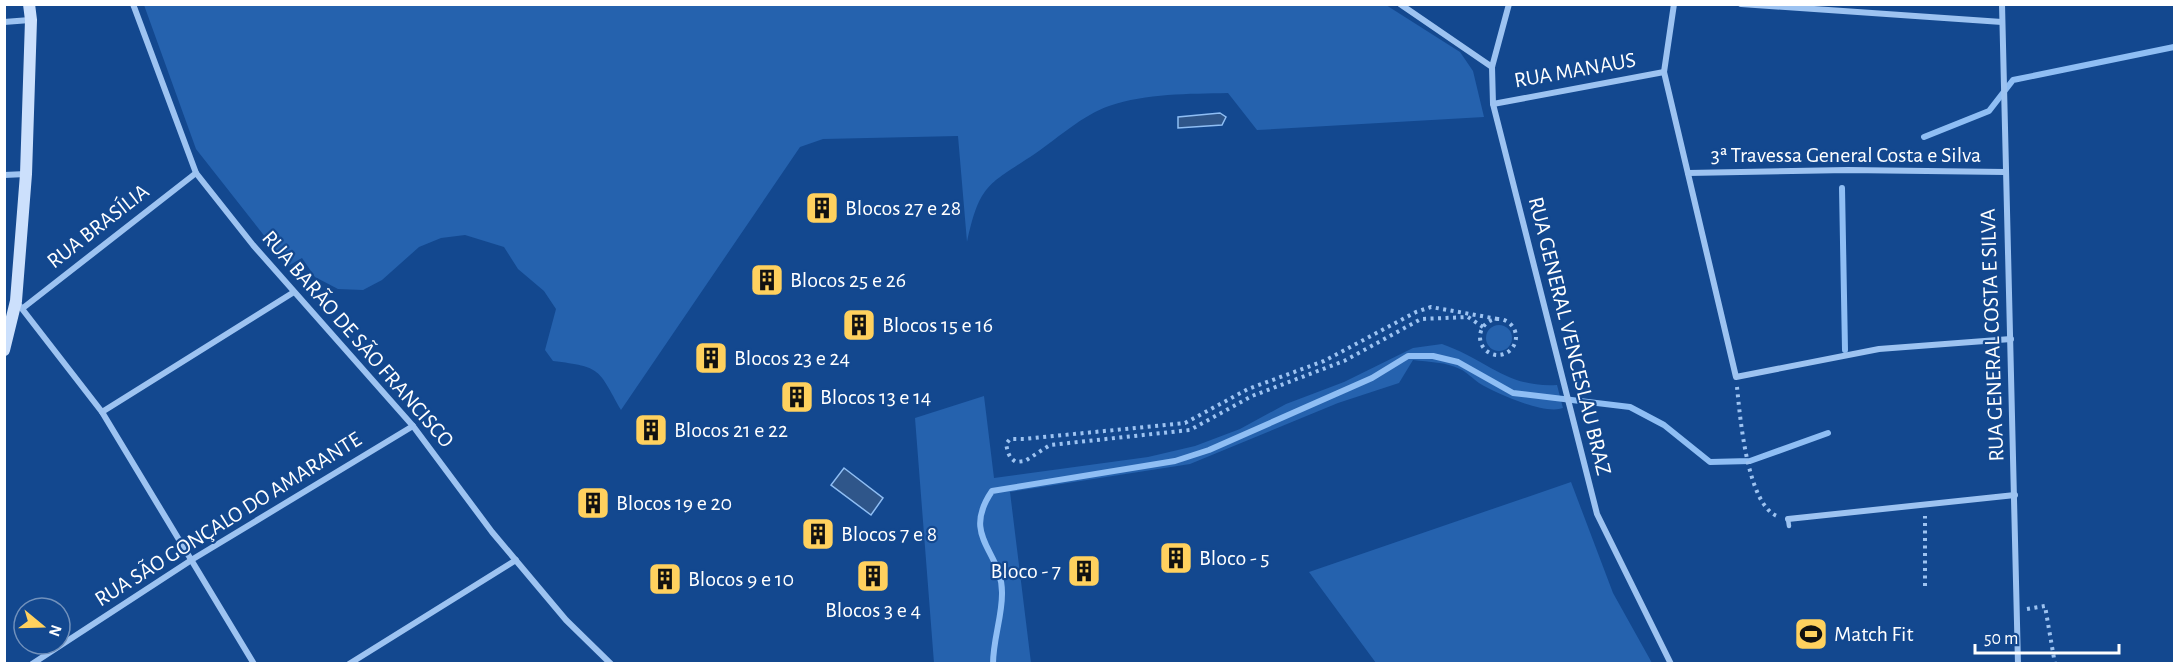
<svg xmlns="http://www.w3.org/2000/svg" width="2179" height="668" viewBox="0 0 2179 668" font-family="'Alegreya Sans',sans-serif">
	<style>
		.green { fill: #2562ae }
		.water { fill: #2f568a; stroke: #8fbef4; stroke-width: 1.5 }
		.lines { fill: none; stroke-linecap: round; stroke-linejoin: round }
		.stream { stroke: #8fbef4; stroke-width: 6 }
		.path { stroke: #9dc3f1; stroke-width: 4; stroke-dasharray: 3 4.5; stroke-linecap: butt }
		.lane { stroke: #9dc3f1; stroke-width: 4.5 }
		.street { stroke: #9dc3f1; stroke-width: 6 }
		.secondary { stroke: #cce0fc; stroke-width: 12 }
		.labels { text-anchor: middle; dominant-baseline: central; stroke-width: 4.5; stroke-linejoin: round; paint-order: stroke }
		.street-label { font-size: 22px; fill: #fff; stroke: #13488f }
		.poi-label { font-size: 22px; fill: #fff; stroke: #13488f; text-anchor: start }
	</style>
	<rect width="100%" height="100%" fill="#13488f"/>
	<g class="green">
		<path d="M144,5H1386L1460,52L1473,71L1484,117L1257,130L1228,93C1188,94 1147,93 1109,106C1083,115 1059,137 1036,153C988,185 980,183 967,242L958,136L823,139L800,147L621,410C598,369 602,367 553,361L545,350L556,309L544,291L518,269L504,247L465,235L441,238L419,247L382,280L363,290L338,289L315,277L302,258L288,266L196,149Z"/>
		<circle cx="1499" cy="338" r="13"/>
		<path d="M1442,344C1488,360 1506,388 1557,385L1563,408C1545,415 1497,394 1479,383C1473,379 1467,372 1460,369C1446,362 1429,362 1413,360L1399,383L1338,403L1190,464L1010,492L1031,663H934L915,418L984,396L994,478L1148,457L1195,446L1240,429L1286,404L1344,382L1413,348Z"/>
		<polygon points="1571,482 1613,593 1652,663 1376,663 1309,572"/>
	</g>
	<g class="water">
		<polygon points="1220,113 1226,117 1222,125 1178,128 1178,117"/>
		<polygon points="844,468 883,498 871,515 831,485"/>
	</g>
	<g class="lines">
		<g class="stream">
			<polyline points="1924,137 1989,111 2013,80 2174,47"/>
			<polyline points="1842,188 1845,350"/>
			<path d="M993,664C993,640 1002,617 1002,594C1003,551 960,538 992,491L1175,461L1209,450L1372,378L1408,356H1433L1458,362L1513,393L1630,407L1664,425L1710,462L1750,461L1828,433"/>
		</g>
		<g class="path">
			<circle cx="1498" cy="337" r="18"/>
			<path d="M1483,327L1468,317L1421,319L1344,361L1252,396L1190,430L1050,445L1025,461L1016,462C1009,458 1008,453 1006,444L1010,439H1024L1185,423L1248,389L1324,361L1416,312L1431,307L1498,319"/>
			<path d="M1737,387C1740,416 1747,504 1777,516"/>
			<polyline points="1925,586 1925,516"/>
			<polyline points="2027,609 2045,606 2055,664"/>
		</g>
		<polyline class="lane" points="1788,519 1789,526"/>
		<g class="street">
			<polyline points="133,4 196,173 253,245 413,426 492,532 566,620 611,664"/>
			<polyline points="1400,4 1492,67"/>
			<polyline points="1509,4 1492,67 1493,104 1597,514 1671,664"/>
			<polyline points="1674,4 1664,72 1736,377 1879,349 2011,339"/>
			<polyline points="1741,4 2002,22"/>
			<polyline points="2002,4 2018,664"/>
			<polyline points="4,22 30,20"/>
			<polyline points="1493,104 1664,72"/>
			<polyline points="1688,173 1848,170 2005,172"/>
			<polyline points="4,175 26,174"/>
			<polyline points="16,301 102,412 254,664"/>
			<polyline points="23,308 196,173"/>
			<polyline points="102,412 294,292"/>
			<polyline points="1788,519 2015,495"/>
			<polyline points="32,664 193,559 413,426"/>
			<polyline points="349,664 516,560"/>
		</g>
		<polyline class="secondary" points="4,350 16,301 26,174 31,20 29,4"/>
	</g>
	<defs>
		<symbol id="building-square" viewBox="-11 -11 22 22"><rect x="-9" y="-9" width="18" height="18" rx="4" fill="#ffd15e" stroke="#13488f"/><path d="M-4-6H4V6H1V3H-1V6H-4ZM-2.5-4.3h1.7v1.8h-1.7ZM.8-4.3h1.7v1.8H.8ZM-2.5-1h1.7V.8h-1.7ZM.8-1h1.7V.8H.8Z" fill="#111"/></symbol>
		<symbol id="stadium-square" viewBox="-11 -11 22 22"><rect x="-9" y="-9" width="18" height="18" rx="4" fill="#ffd15e" stroke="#13488f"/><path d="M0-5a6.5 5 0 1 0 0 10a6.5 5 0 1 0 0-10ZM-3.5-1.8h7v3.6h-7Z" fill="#111"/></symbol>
	</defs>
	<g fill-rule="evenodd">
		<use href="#building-square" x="803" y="189" width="38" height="38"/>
		<use href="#building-square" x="748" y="261" width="38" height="38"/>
		<use href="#building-square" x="840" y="306" width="38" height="38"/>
		<use href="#building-square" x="692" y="339" width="38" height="38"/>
		<use href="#building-square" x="778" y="378" width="38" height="38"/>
		<use href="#building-square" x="632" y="411" width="38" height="38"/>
		<use href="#building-square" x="574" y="484" width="38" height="38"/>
		<use href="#building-square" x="799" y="515" width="38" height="38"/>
		<use href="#building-square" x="1157" y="539" width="38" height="38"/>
		<use href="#building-square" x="1065" y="552" width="38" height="38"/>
		<use href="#building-square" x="854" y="557" width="38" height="38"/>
		<use href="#building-square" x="646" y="560" width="38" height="38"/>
		<use href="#stadium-square" x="1792" y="615" width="38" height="38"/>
	</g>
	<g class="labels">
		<g class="street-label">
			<text transform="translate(1575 70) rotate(-10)">RUA MANAUS</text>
			<text x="1846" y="155">3ª Travessa General Costa e Silva</text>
			<text transform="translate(98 226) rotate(-38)">RUA BRASÍLIA</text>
			<text transform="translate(1992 335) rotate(-92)">RUA GENERAL COSTA E SILVA</text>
			<text transform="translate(1570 336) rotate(76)">RUA GENERAL VENCESLAU BRAZ</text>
			<text transform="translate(358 339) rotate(49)">RUA BARÃO DE SÃO FRANCISCO</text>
			<text transform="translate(228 519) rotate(-32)">RUA SÃO GONÇALO DO AMARANTE</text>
		</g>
		<g class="poi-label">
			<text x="845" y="208">Blocos 27 e 28</text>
			<text x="790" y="280">Blocos 25 e 26</text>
			<text x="882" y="325">Blocos 15 e 16</text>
			<text x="734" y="358">Blocos 23 e 24</text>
			<text x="820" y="397">Blocos 13 e 14</text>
			<text x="674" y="430">Blocos 21 e 22</text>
			<text x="616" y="503">Blocos 19 e 20</text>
			<text x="841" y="534">Blocos 7 e 8</text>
			<text x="1199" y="558">Bloco - 5</text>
			<text x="1061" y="571" text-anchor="end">Bloco - 7</text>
			<text x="688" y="579">Blocos 9 e 10</text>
			<text x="873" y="610" text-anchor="middle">Blocos 3 e 4</text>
			<text x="1834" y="634">Match Fit</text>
		</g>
	</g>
	<rect width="2179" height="668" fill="none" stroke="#ffffff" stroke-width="12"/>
	<g transform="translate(42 626) rotate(109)"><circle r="28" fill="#13488f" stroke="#7191bc" stroke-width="1.5"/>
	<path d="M0-4.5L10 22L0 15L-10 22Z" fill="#ffd15e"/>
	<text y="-9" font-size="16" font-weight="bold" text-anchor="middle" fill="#ffffff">N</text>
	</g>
	<path d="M1975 644v9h144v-9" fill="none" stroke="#ffffff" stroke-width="3"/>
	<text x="1984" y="644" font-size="18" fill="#ffffff" stroke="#13488f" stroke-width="4.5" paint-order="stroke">50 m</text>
</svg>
